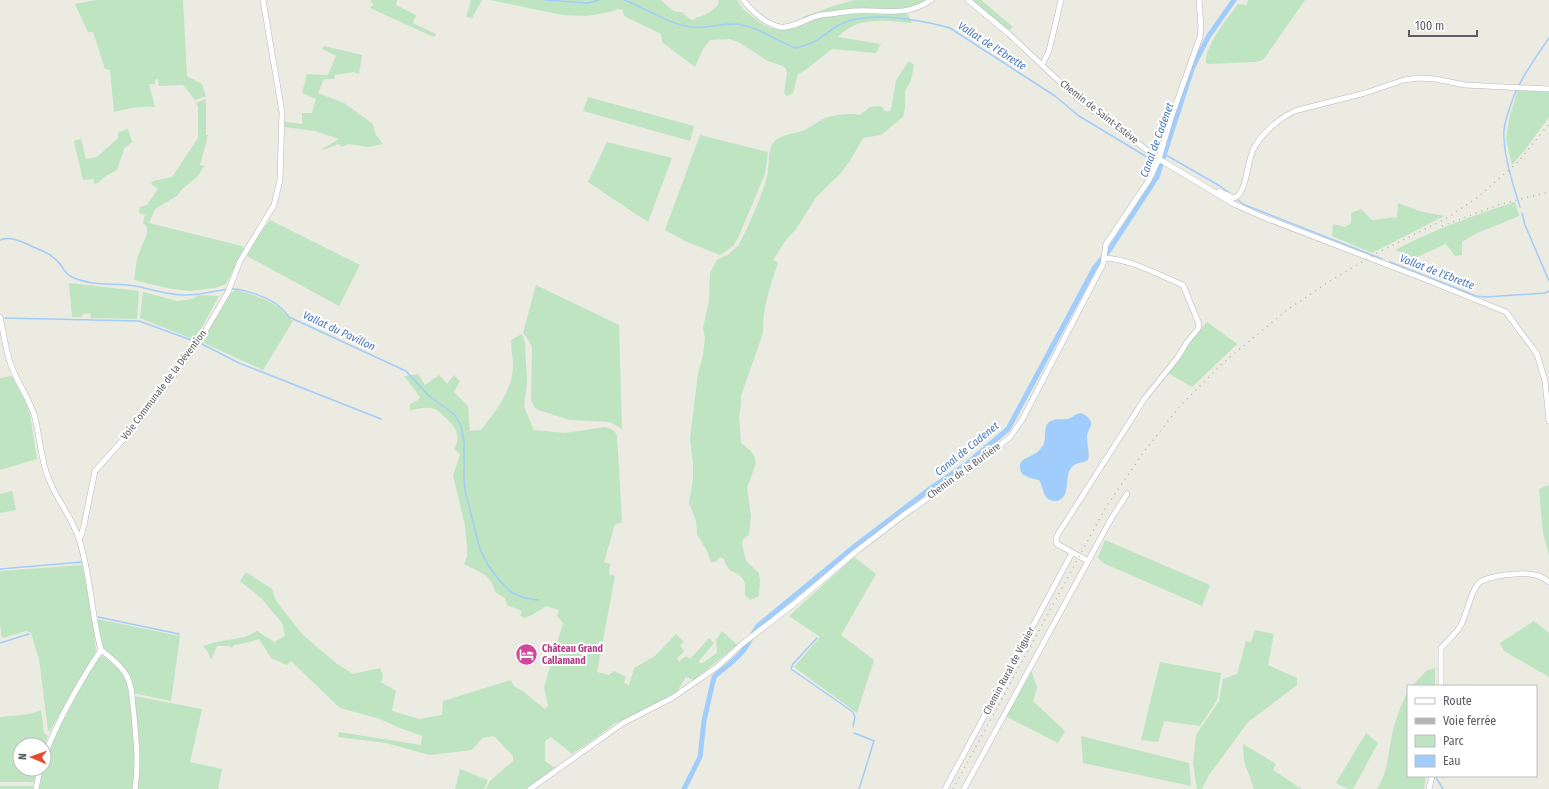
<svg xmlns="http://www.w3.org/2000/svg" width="1549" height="789" viewBox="0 0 1549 789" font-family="'Fira Sans Condensed',sans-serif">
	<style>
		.green { fill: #bee4c1 }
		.water { fill: #a1cdfc }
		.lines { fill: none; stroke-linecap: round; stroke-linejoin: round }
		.stream { stroke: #a1cdfc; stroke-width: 1.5 }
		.canal { stroke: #a1cdfc; stroke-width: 5 }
		.minor-casing { stroke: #b7b9be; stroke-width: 6 }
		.minor { stroke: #fff; stroke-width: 5 }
		.rail { stroke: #b2b3b3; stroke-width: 1.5; stroke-dasharray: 1 5; stroke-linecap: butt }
		.labels { text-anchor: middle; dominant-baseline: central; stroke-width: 4; stroke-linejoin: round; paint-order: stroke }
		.street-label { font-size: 10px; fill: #5a5d62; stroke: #fff }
		.hotel-label { font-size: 10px; font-weight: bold; fill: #b23c85; stroke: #fff; text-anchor: start }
		.water-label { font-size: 11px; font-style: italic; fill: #4576bf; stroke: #fff }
	</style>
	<rect width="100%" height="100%" fill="#ecebe1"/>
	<g class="green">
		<path d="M96,0H183L187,76L202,84L206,96L195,100L183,85L159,86L158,79L155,80V84H149L155,107C142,105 127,109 114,112L110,70L105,69L93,32H88L75,4Z"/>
		<polygon points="370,0 397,0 396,5 416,15 413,23 436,34 434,37 372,9 370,7 374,5"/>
		<polygon points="471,0 482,0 472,18 466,17"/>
		<path d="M490,0H661C669,6 671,13 682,12L690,19L694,20L697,17C706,16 712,11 718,5L719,0H737C741,8 747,12 754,18C776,36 786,29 810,20C817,17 826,15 834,14C858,9 883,12 907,13L912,23C884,21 859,15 838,37L881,44L876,53L832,49L804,71L798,74L793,93L787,96L784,93L787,73L786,69L783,66L768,61L740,43L730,39L710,40L703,49L695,67L662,42L661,34L624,16L623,11L620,9L605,13L587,16L562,15Z"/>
		<path d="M855,0H926C903,14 890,7 866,8C845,8 823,12 803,18V17L833,6Z"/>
		<polygon points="973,0 981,0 1013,27 1008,31"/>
		<path d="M1248,0H1305L1263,60L1256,62L1208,64L1206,63C1205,45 1228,18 1238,4L1247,5Z"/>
		<polygon points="324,46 362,55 359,74 353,72 335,75 334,79 324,79 318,93 344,103 373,124 376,135 383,144 368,147 348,144 342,147 339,144 323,150 322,149 339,139 315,131 285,127 285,122 302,124 302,113 312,113 316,99 302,93 307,74 328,75 336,56 322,49"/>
		<path d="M909,61L914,65L911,80L905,92V108L903,117L881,135L863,138L850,161L839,175L817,196L796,229L786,240L773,260L778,263C770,286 762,309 763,333L741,396V405L739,417L741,443L751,451L754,456L756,463L747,488L751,516L749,535L743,539L742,544L746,561L759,573L760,580L759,596L750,600L745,595C745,590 746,583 743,579C737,570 728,575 724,559L720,557L716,562H711L707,551L697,534L696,521L689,503L693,479V464L690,439L698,373L703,355L705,338L703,328L709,301L710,273L717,260L729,254L738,246L741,241C750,222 764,192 768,172C769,163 768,153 772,145C778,134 795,134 805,130C814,125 822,118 832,116C841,114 851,113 860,115L870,107L881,106L886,112L891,110L896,80Z"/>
		<polygon points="1518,90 1549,92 1549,117 1527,147 1512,165 1506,139 1510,115"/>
		<polygon points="588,97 694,126 690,141 583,111"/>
		<polygon points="206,99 206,135 208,135 200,165 204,166 198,176 181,190 177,196 155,209 149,223 242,246 244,249 226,284 215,288 189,291 167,288 134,280 137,258 147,234 147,227 143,223 145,215 139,213 140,207 147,205 158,189 151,184 153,181 172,177 198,138 198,107 196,103"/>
		<polygon points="128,129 132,142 124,149 117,170 104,177 98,183 94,184 94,179 83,180 74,141 81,139 86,159 97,157 118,138 118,132"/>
		<polygon points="700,135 768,152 765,174 738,238 733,246 720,255 687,242 665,230"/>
		<polygon points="607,142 672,158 648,222 588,182"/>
		<path d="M1515,202L1519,216L1475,234L1462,242V255L1455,256L1446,244L1415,258L1395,250C1433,230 1474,215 1515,202Z"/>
		<polygon points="1398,203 1419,211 1444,216 1372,253 1332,236 1333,224 1345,227 1351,223 1351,213 1361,209 1372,220 1397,217"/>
		<polygon points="270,220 360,265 339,306 247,256 250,247"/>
		<polygon points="69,283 139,291 137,319 91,318 90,313 83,314 82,317 72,317"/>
		<polygon points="536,285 619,325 622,429 610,422 570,420 538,410 535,408 531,400 532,347 529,341 523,333"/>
		<path d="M236,290C250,294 265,298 277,306C284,310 286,317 293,321L263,370L202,342L230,293Z"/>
		<polygon points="143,292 177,301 192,299 199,295 219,296 195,340 140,318"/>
		<polygon points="1207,322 1237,344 1192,387 1168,373 1189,343"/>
		<path d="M522,334L525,342L527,382L524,407L534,430L565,433L605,427C612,429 615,430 617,436L622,520L621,523L615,524L604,562L610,564L609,574L615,576L597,672L609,675L614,671L626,677L624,683L629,685L634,668L655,656L676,634L684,642L680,645L684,652L677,658L679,662L686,656L690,659L709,638L714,643L699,661L701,664L717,653L716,640L722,631L737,645L694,680L686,677L676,693L628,718L615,723L597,737L572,754L551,737L545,741V761L555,768L526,789H486L490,781L513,761V756L494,736L482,738L472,750L430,755L386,743L338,737L339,732L421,745L422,736L400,728L380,719L340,708L291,661L287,665L271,658L259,639L246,643L234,645L231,648L230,646H217L211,660L208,652L203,646L216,642L245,637L257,631L274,642L285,636L282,623L262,599L240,581L246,572L272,589L276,601L303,635L337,664L353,674L380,668L383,676L381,682L396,691L392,711L419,719L442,715L443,701L511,680L514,686L524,692L545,709L548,706L544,687L563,623L557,616L559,610L546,606L532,615L524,618L520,616L522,611L507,605L505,598L495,592C491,574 479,572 464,564L467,557V546L465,525L453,476L460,454L454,449C462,434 455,427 445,417C442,415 438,410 435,409C428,406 417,409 410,410V404L418,400L420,397L404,376L418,374L425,385L439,375L447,384L454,375L460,381L454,392L468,406L470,431L481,430C495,411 512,392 513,367C513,358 511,349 511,340Z"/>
		<polygon points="12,376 25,401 30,414 37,459 0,470 0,378"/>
		<polygon points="1549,485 1549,556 1543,533 1539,489"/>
		<polygon points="12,491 16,510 0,513 0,494"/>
		<polygon points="1105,540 1210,585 1202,606 1103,563 1098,557"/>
		<polygon points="854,557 876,574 841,635 874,660 857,713 794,667 820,637 789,616"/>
		<polygon points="82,565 92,615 96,651 92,661 85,670 50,731 48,730 39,659 31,633 27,631 2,638 0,625 0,571"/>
		<polygon points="97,619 180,636 171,701 133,693 131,681 103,647 99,637"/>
		<polygon points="1534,621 1549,633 1549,677 1504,651 1500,643"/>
		<polygon points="1255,630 1274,634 1268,665 1297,678 1297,685 1248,722 1209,775 1202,789 1197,789 1193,763 1196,735 1219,701 1223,679 1237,674 1246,641 1251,642"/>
		<polygon points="103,656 120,670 128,685 136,762 134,789 38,789 47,754 54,737 92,667 98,658"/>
		<polygon points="1160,662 1221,673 1217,700 1200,726 1164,721 1158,742 1141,740"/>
		<polygon points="1435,668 1435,686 1412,686 1426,671"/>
		<polygon points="1031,670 1037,687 1033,701 1065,731 1058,743 1005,716"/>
		<path d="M1408,691V776H1426L1424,789H1377C1388,772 1388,754 1392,735C1395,720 1401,705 1408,691Z"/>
		<path d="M134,696L202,709L190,762L222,769L218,789H137C144,759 137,726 134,696Z"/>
		<polygon points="41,710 44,733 48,736 44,747 44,745 20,745 20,769 37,769 34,782 0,782 0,717 30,714"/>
		<polygon points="1366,733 1378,743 1353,789 1348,789 1336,783"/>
		<polygon points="1081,736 1189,763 1191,786 1083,763"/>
		<polygon points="1243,744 1276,764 1273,770 1302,789 1254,789 1244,761"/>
		<polygon points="460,769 488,780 484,789 455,789"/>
		<polygon points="0,786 33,786 34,789 0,789"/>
	</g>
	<path class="water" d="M1081,413C1086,415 1089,417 1091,422C1092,427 1087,432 1087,437C1087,445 1090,452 1088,460C1083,463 1076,463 1073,466C1062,476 1073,494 1058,501C1042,502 1045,490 1039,480L1030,478L1022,474C1015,459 1027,459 1034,454C1037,453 1039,450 1041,448C1048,442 1042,428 1049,422C1055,418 1061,420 1067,419C1073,418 1074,414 1081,413Z"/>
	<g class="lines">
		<g class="stream">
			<polyline points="545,0 588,3 599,0"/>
			<path d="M624,0C646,8 666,23 690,27C705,29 721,23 736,24C758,26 776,41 796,48C818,44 824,33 841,24C869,10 921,20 950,28L1055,96L1079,116L1152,160"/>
			<polyline points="1166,155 1220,186 1231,194"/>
			<polyline points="1238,200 1245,205 1382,259"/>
			<path d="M1520,207C1513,184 1505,161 1504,138C1503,130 1505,123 1507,116C1516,84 1531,64 1549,38"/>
			<polyline points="1522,213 1525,225 1549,281"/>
			<path d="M0,240C10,236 20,241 29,245C41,251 50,252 60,264C64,269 65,274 72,277C90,286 115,283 135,286C151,289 169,296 186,295C200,295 214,291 228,289"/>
			<polyline points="1390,262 1476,296 1486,297 1545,293 1549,291"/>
			<path d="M232,289C244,289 271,298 280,307C283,309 286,313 289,317L406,371L428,395L455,415L461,426L464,441V478L465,491L480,549L488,565L499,580L511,592L524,598L538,600"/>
			<polyline points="5,318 139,321 202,344 239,363 381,419"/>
			<polyline points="0,569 82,562"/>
			<polyline points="98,617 179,634"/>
			<polyline points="817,638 793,664 791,669 853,712 855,717 853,727"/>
			<polyline points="0,643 29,634"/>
			<polyline points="854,733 874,741 859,789"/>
			<polyline points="1435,776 1443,789"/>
		</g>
		<path class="canal" d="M684,789L700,757L704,721L714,677C724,668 739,658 746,647C751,639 753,632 759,625L855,546L931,488L968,463L1008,429L1095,267L1110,249L1157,177L1192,69L1208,37L1234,0"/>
		<defs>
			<g id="minor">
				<path d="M743,0C752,11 766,24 780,27C793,29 808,17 821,15C832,14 843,12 854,11C884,9 905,18 931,0"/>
				<polyline points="968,0 1009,34 1077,98 1159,159 1234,204 1263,217 1427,280 1506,312 1537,354 1545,381 1549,421"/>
				<polyline points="1042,65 1049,51 1061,0"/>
				<path d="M1219,191L1234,198C1247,195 1247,159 1254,148C1263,132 1281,116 1298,110L1365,93L1404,80L1419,78L1435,79L1465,85L1549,89"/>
				<path d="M0,317C4,333 5,349 11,365C17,382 28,397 34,414C40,435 40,457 48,477C56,499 72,517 79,539C91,576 91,614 101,650"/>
				<polyline points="79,538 81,536 84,525 95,471 138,423 200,340 228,292 240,261 274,205 280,180 282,112 263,0"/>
				<path d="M1088,561L1057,544L1056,539L1058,534L1145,398L1178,357L1187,342L1198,329L1199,324L1183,285C1159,275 1130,259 1105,258"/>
				<path d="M101,650C109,656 119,664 125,673C133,685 132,702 134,715C136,740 139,764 135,789"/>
				<path d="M1441,686V648C1448,640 1456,634 1461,625C1468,612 1469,595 1478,584C1486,575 1523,572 1535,575C1540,576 1545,579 1549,582"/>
				<path d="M44,757C58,720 79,683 101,650"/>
				<polyline points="36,789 40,769"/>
				<polyline points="530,789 623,723 672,698 717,667 742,644 799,600 854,553 905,514 976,465 1010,437 1022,420 1103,264 1106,244 1149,180 1159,159 1171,118 1200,37 1201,27 1199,0"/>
				<polyline points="945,789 1072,553"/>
				<polyline points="964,789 1111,519 1127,494"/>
				<polyline points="1429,789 1432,776"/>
			</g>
		</defs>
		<use href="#minor" class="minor-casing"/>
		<use href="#minor" class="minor"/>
		<g class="rail">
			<polyline points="1442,226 1498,205 1549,192"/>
			<polyline points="953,789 1106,507 1143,453 1180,406 1223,363 1287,310 1330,281 1377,253 1447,218 1478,197 1518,162 1549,124"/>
		</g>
	</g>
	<defs>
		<symbol id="hotel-disc" viewBox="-11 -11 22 22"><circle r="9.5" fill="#d1479c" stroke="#fff"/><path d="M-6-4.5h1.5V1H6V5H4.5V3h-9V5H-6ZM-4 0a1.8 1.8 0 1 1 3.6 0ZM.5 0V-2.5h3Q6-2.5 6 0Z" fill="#fff"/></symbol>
	</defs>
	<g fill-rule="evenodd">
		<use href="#hotel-disc" x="514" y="642" width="25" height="25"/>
	</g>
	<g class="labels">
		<g class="street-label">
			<text transform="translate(1099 112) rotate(38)">Chemin de Saint-Estève</text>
			<text transform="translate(164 385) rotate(-53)">Voie Communale de la Dévention</text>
			<text transform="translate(964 471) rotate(-36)">Chemin de la Burlière</text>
			<text transform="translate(1009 671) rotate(-62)">Chemin Rural de Viguier</text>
		</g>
		<g class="hotel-label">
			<text x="542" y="649">Château Grand<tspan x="542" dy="12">Callamand</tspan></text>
		</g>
		<g class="water-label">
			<text transform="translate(992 46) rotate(33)">Vallat de l'Ebrette</text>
			<text transform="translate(1157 140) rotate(-70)">Canal de Cadenet</text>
			<text transform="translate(1437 272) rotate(21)">Vallat de l'Ebrette</text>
			<text transform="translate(339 331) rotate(25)">Vallat du Pavillon</text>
			<text transform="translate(967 449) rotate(-39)">Canal de Cadenet</text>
		</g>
	</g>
	<rect x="1407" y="685" width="130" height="92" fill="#ffffff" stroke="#bdbec0"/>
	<rect x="1415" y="698" width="20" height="6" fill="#ffffff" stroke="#bdbec0"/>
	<text x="1443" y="705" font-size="12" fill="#5a5d62">Route</text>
	<rect x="1415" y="718" width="20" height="6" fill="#b2b3b3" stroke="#bdbec0"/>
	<text x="1443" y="725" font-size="12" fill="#5a5d62">Voie ferrée</text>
	<rect x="1415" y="735" width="20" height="12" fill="#bee4c1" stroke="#bdbec0"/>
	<text x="1443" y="745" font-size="12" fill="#5a5d62">Parc</text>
	<rect x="1415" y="755" width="20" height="12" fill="#a1cdfc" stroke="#bdbec0"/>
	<text x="1443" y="765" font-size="12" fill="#5a5d62">Eau</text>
	<g transform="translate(32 757) rotate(272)"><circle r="19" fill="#ffffff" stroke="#bdbec0"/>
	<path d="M0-3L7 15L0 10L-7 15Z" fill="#e44d30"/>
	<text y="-6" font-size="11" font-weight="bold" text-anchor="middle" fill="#5a5d62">N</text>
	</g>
	<path d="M1409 30v6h68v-6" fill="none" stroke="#5a5d62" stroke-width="2"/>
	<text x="1415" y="30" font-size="12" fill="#5a5d62" stroke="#ffffff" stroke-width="3" paint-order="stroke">100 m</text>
</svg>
